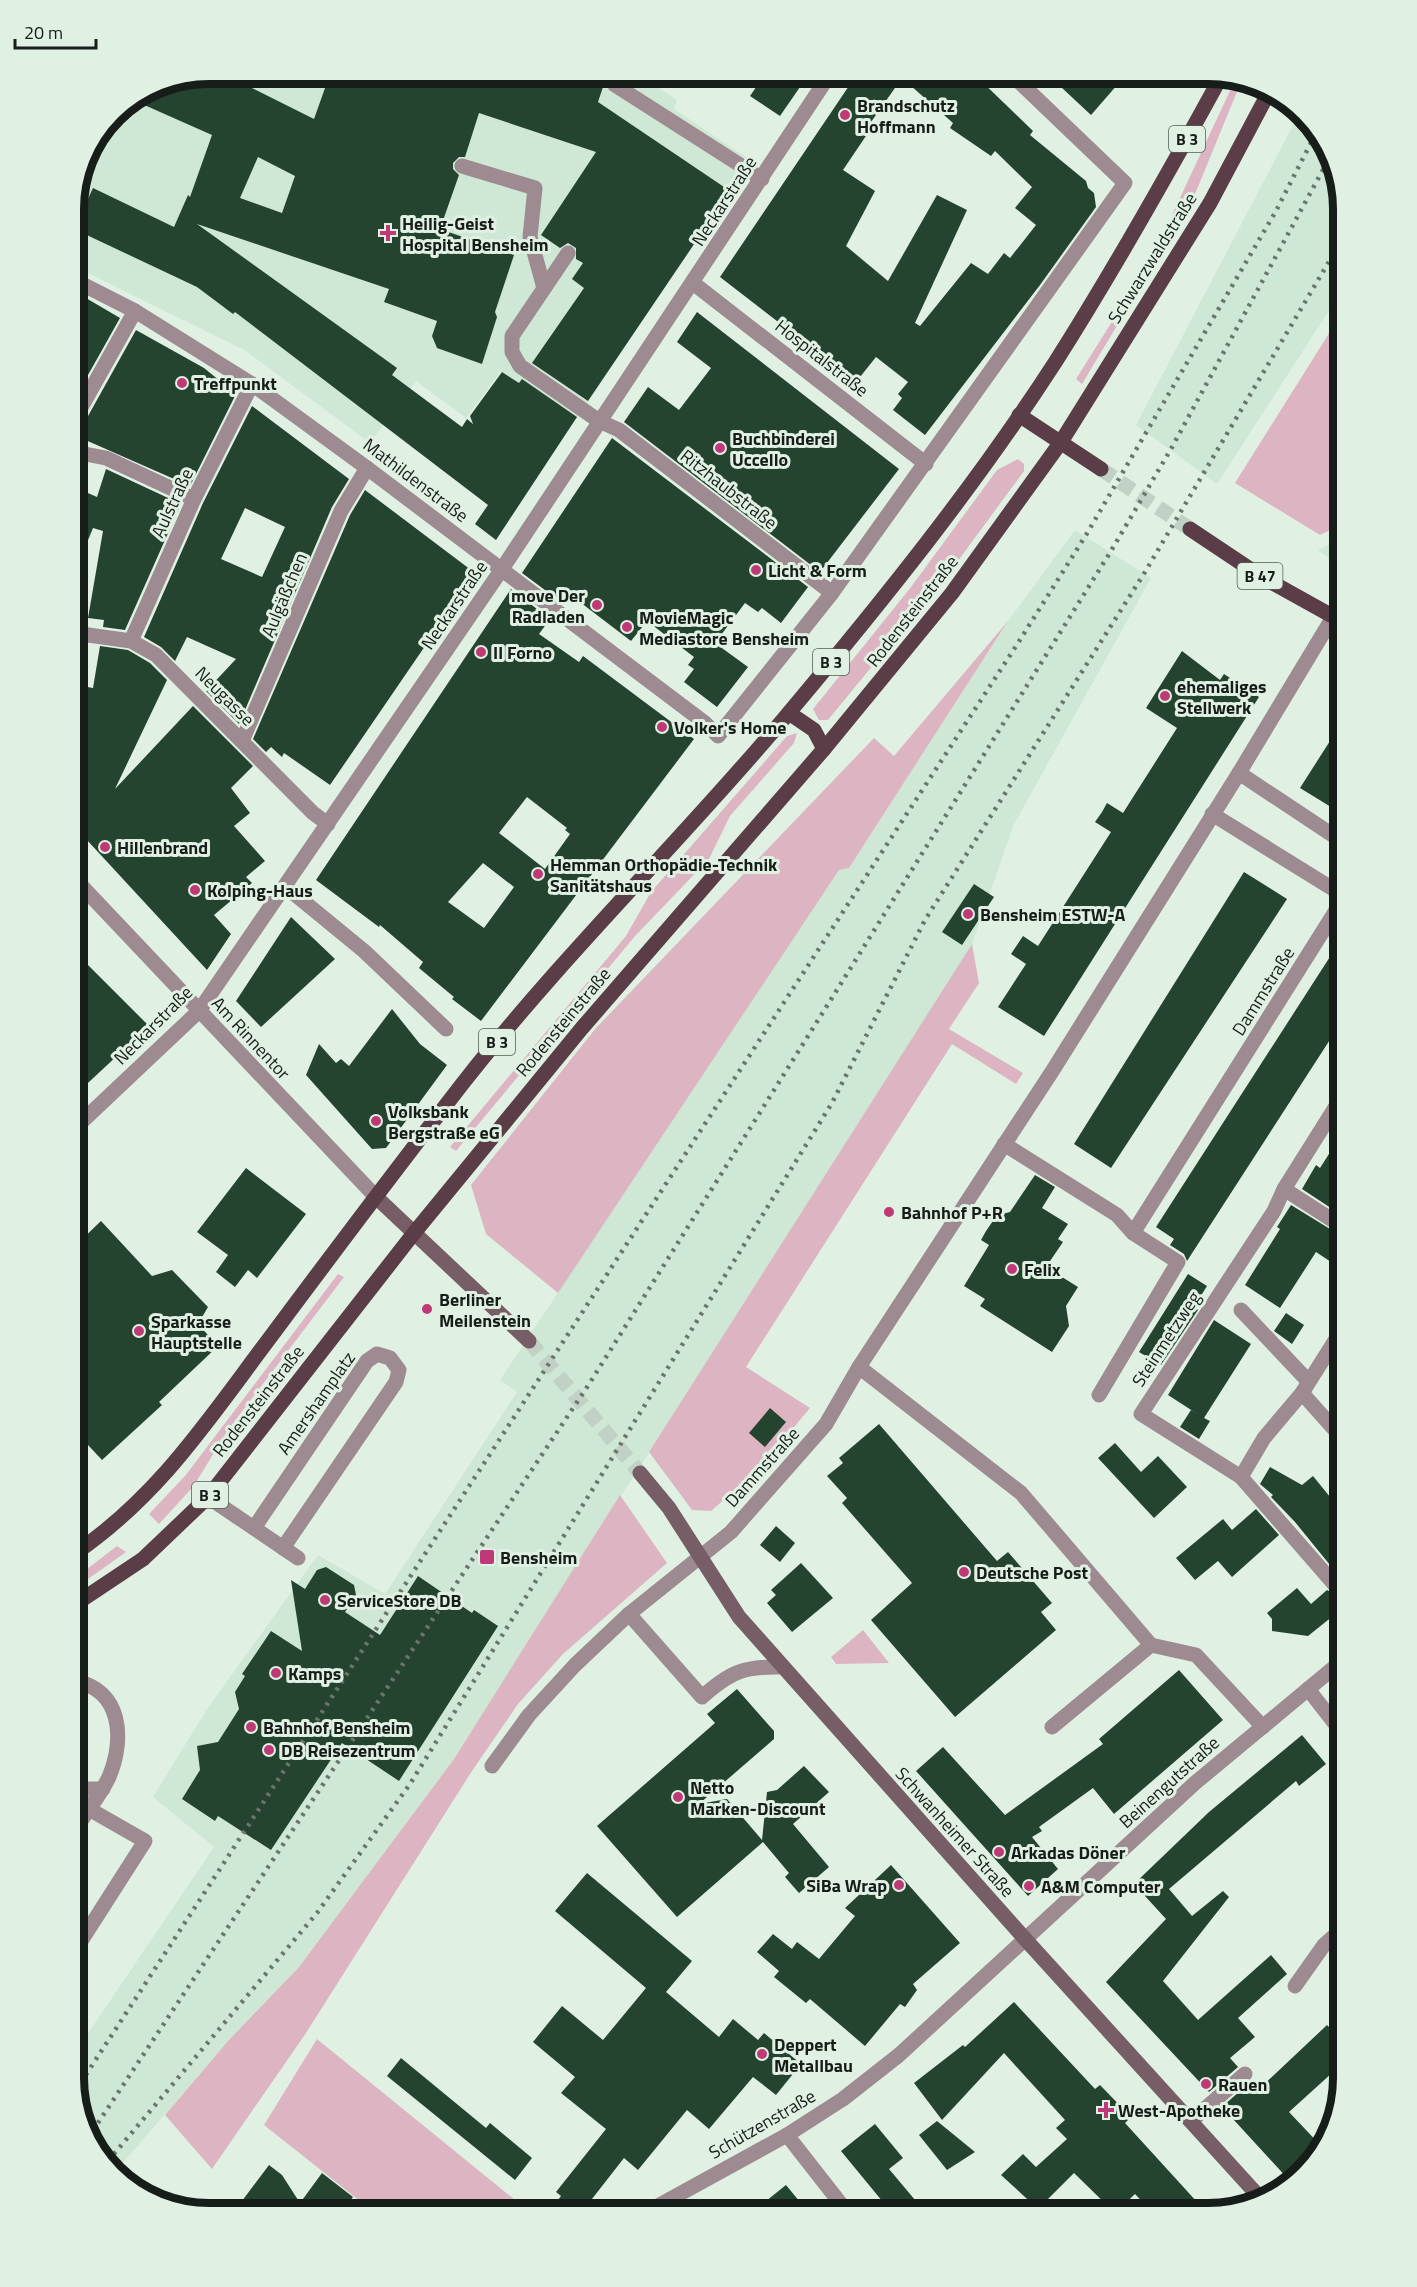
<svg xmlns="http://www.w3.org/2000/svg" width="1417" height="2287" viewBox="0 0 1417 2287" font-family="'Titillium Web',sans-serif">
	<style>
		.built { fill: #cfe7d5 }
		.green { fill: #ddb5c2 }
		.building { fill: #25442f; fill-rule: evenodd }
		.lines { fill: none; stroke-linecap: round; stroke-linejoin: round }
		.secondary-tunnel { stroke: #c2d1c5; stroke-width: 15; stroke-dasharray: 15 8; stroke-linecap: butt }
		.primary-tunnel { stroke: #c2d1c5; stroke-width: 15; stroke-dasharray: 15 8; stroke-linecap: butt }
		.service { stroke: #9d8b91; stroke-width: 15 }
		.pedestrian { stroke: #9d8b91; stroke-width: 15 }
		.minor { stroke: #9d8b91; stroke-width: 15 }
		.secondary { stroke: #775d66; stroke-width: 15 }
		.primary { stroke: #5b3d48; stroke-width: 15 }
		.rail { stroke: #6a756c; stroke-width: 4.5; stroke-dasharray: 3 6; stroke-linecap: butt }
		.poi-dot { fill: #c03977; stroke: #e0f1e4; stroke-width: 2 }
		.labels { text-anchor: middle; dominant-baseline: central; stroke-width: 6; stroke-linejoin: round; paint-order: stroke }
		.shield { fill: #e0f1e4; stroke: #535d55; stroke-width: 1.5 }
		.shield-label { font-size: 16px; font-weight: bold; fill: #171d18 }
		.poi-label { font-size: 18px; font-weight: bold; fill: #171d18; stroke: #e0f1e4; text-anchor: start }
		.street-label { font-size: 18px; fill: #171d18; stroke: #e0f1e4 }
		.rim { fill: none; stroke: #171d18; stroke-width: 8 }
	</style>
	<rect width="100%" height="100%" fill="#e0f1e4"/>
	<g class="built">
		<polygon points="209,74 637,74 677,100 674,109 750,160 575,421 501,371 466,418 416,381 370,443 246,351 74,266 74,200 84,157 113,113 157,84"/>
		<polygon points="1299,114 1329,149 1343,209 1343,289 1217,484 1136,425"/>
		<polygon points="1075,530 1151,578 1014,824 972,944 454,1759 299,1967 228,2041 116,2171 88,2138 74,2078 74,2054 214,1847 153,1797 207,1709 318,1555 385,1594 517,1392 500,1380 839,870 849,868 1008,621"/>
		<polygon points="1343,538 1343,567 1317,550"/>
	</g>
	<g class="green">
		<polygon points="1235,80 1241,82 1193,199 1082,384 1076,379 1152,258"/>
		<polygon points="1343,311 1343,524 1320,535 1235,483"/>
		<polygon points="1018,459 1024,464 1024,471 955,565 828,720 819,720 813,709 911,587 997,470"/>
		<polygon points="1008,621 849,868 839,870 558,1293 486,1234 471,1185 596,1028 874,738 894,756"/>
		<polygon points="797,733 794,743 730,816 709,859 636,935 456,1151 450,1147 626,936 651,892 787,736"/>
		<polygon points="972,944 979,983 949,1029 1023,1073 1016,1084 952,1044 746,1367 810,1408 760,1468 711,1511 692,1510 649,1452"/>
		<polygon points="338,1274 344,1277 228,1430 193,1487 159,1524 149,1514 185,1476"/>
		<polygon points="620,1495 667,1563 563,1654 518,1704 472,1771 306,2033 212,2169 165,2115 228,2041 299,1967 454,1759"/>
		<polygon points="117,1546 126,1552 74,1589 74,1579"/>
		<polygon points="863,1630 889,1663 836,1664 831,1657"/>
		<polygon points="317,2039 531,2213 375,2213 264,2125"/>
	</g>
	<g class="building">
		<path d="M210,74L238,86L240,82L314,119L330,74H593L606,78L598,102L730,191L588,401L532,363L584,288L572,279L583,263L576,259V248L568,243L560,248L541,235L596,152L479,113L465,157H459L453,163V169L459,175L440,229L514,255L495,312L497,317L482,364L437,348L432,336L437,321L384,302L389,289L197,224L397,368L392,375L462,427L467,419L473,424L470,416L502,372L519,383L522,379L577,417L496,540L475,524L488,505L235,312L233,314L197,287L74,229L93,188L174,227L188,195L190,197L212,135L133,100L157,84ZM258,157L295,176L282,213L240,198Z"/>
		<polygon points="765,74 809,74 780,116 750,96"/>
		<path d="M857,74H974L1033,131L1030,135L1086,181L1088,188L1094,193L1096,207L1040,285L925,435L893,410L902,398L898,394L908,382L876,357L856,382L720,277ZM902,78L953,123L950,128L991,156L995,151L1032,187L1015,208L1036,225L1010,258L1004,253L988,274L971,263L920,326L915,323L967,210L937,195L888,281L846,246L875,191L843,170L874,124L871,122Z"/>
		<polygon points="1073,74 1107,74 1118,84 1091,115 1061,87"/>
		<polygon points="74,291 120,318 74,400"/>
		<polygon points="697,312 899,469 820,572 624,422 648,387 679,410 711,368 677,342"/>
		<polygon points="136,330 204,368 236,394 190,486 74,435 74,430 83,425"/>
		<path d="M252,406L349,479L332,507L239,724L206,691L236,659L187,637L175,661L161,647L144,637L203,503ZM245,508L285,527L262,577L221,559Z"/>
		<polygon points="612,438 808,587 781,623 762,608 758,612 745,603 715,643 748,667 717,707 684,682 694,669 688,665 694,657 647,621 631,641 568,593 561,602 522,573"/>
		<polygon points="106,469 181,504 125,630 103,627 104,620 88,618 103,531 93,528 74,574 74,487 97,497"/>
		<polygon points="365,490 475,573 330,785 284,753 282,757 271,747 266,752 253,739 350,515"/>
		<path d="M511,589L550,619L539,634L579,662L583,656L694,739L481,1021L452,999L454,997L419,968L423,962L380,925L379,927L316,880ZM527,797L567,828L565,830L570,834L545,869L499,833ZM483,863L514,887L484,928L448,902Z"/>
		<polygon points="100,646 128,650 150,663 167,680 115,789 193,706 253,766 231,788 250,813 234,826 265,861 246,877 252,883 214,915 231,934 207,970 74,826 74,699 76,685 93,688"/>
		<polygon points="1182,651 1220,680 1224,674 1259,697 1044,1036 998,1007 1026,964 1011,954 1023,936 1038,946 1111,832 1095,822 1102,812 1107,803 1123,813 1177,728 1146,708"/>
		<polygon points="1344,719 1344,815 1300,788"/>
		<polygon points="1244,872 1287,899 1111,1168 1074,1144"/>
		<polygon points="974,884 994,897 962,945 942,932"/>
		<polygon points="291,917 335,959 261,1027 236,1001"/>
		<polygon points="1344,935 1344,1018 1187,1261 1184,1254 1170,1245 1174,1239 1156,1227"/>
		<polygon points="74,951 149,1026 74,1096"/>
		<polygon points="392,1009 420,1044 447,1065 386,1148 372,1149 306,1075 319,1044 336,1063 341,1059 349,1066"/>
		<polygon points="1343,1132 1343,1216 1302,1189 1316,1165 1320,1168"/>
		<polygon points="246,1168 306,1214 257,1278 248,1270 235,1287 216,1272 228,1255 197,1232"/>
		<polygon points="1035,1175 1055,1187 1042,1208 1068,1224 1058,1239 1063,1242 1046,1267 1078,1287 1066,1306 1069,1326 1052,1352 980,1306 985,1299 964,1286 989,1245 981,1240 986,1231 997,1215 1010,1212"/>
		<polygon points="1291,1205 1343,1237 1343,1270 1316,1252 1280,1308 1245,1285 1280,1229 1277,1227"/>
		<polygon points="101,1221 152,1276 172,1270 208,1307 198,1324 218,1346 159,1402 162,1405 102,1460 74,1430 74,1247"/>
		<polygon points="1188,1274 1207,1286 1194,1307 1198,1310 1161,1365 1139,1352"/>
		<polygon points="1286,1313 1304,1325 1292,1344 1274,1331"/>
		<polygon points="1214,1320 1251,1344 1204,1418 1210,1421 1199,1439 1180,1427 1191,1410 1199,1415 1168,1395"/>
		<polygon points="770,1408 786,1422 765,1447 749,1433"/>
		<polygon points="879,1424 997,1561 1008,1552 1052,1603 1041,1612 1056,1630 955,1717 871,1620 912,1583 842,1503 847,1498 827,1476 843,1463 839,1458"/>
		<polygon points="1115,1443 1141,1472 1158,1456 1187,1487 1154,1518 1098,1458"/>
		<polygon points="1270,1467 1302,1485 1313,1476 1343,1513 1343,1581 1295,1522 1271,1497 1273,1495 1260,1484"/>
		<polygon points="1256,1509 1279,1535 1232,1577 1218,1561 1195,1580 1176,1558 1223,1519 1232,1530"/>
		<polygon points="776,1526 795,1543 780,1562 760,1545"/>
		<polygon points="801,1563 833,1598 792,1632 767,1603 776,1595 771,1590"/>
		<polygon points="326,1567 354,1585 356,1595 345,1612 380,1635 418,1576 472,1613 474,1610 498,1626 399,1781 342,1743 271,1850 218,1816 215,1821 182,1799 200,1770 197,1746 218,1742 239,1709 235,1692 245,1676 242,1674 271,1631 302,1651 291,1580 305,1589 317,1570"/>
		<polygon points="1297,1588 1311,1604 1327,1590 1336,1595 1343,1589 1343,1608 1308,1636 1272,1631 1272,1619 1267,1613"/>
		<polygon points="1179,1670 1223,1720 1114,1814 1093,1788 1039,1827 1042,1831 1032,1837 1058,1869 1028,1896 916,1771 943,1747 1005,1815 1103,1744 1099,1739"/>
		<polygon points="737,1689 774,1731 774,1739 699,1804 727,1799 762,1840 767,1792 777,1790 804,1766 829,1792 793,1824 829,1867 799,1893 785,1877 789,1873 763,1842 677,1917 597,1826 715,1723 707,1714"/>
		<polygon points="1302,1735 1326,1764 1299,1786 1296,1781 1169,1889 1192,1916 1223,1891 1229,1897 1163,1981 1198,2020 1271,1955 1287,1974 1238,2018 1255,2037 1230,2058 1238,2067 1209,2092 1106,1982 1166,1919 1134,1884 1209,1812"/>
		<polygon points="891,1865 960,1943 913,1984 917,1990 905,2007 900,2004 865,2046 810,1999 806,2003 774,1977 779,1971 757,1952 773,1934 792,1949 797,1942 819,1959 855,1916 845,1908"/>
		<polygon points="587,1873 692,1961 666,1992 719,2037 733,2019 758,2040 764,2033 801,2064 776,2095 753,2077 709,2129 687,2110 638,2170 624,2158 581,2213 548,2213 561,2196 556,2192 606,2129 561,2093 575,2077 533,2042 562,2006 603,2040 646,1988 555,1911"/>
		<polygon points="1014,2002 1095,2089 1100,2085 1131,2117 1125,2123 1208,2214 1153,2213 1135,2194 1115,2213 1074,2173 1038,2209 1001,2175 1023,2154 1036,2167 1067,2139 1056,2128 1065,2120 1004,2053 942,2120 914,2083 963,2045 965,2047"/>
		<polygon points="1343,2017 1343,2063 1289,2112 1323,2148 1289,2180 1222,2107 1250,2082 1258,2090 1327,2025 1331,2029"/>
		<polygon points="401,2058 486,2128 490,2123 532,2158 515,2180 387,2076"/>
		<polygon points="937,2121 975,2152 947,2170 919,2135"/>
		<polygon points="875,2124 903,2158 889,2169 926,2213 892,2213 841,2151"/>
		<polygon points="269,2165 282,2175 300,2203 322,2173 353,2197 341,2213 233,2213"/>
		<polygon points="786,2185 809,2213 751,2213"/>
	</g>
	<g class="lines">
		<polyline class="secondary-tunnel" points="529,1341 640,1473"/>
		<polyline class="primary-tunnel" points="1101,469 1190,529"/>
		<g class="service">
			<polyline points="616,74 615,85 762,179"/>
			<polyline points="462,166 535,188 530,237 544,288"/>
			<polyline points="568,253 512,336 512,352 520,366 599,421"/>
			<polyline points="1333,617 1343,604"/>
			<polyline points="1239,773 1343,842"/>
			<polyline points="286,887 364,951 446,1029"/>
			<polyline points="859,1367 1021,1493 1151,1645 1052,1727"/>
			<polyline points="208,1497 236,1516"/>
			<polyline points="254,1528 367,1361 377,1354 390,1358 399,1370 396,1382 283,1548"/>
			<polyline points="1151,1645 1196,1655 1263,1727"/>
			<polyline points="74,1789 103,1789"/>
			<path d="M74,1831C85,1814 100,1796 109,1777C125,1739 122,1689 74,1681"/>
			<polyline points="1295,1986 1324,1945 1343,1928"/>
			<polyline points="1192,2120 1245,2074"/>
		</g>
		<g class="pedestrian">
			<polyline points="74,280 135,311 252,384"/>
			<polyline points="1284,1189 1343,1227"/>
			<polyline points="1133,1233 1335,912 1339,901 1338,894 1333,889 1212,814"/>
			<polyline points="1335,1585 1241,1477 1141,1414 1274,1211 1284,1189 1343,1095"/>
		</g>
		<g class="minor">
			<polyline points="693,283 926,464"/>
			<polyline points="74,420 135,311"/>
			<polyline points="599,421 619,430 832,593"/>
			<polyline points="74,452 106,458 194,499"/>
			<polyline points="74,633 131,641 156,655 313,813 328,824"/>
			<polyline points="131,641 194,499 252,384 367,468 705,723 718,736 832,593 1125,183 1011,74"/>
			<polyline points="242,741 341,511 367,468"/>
			<polyline points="74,878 376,1197"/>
			<polyline points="74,1129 199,1011 502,569 830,74"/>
			<polyline points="1004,1144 1117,1215 1133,1233 1178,1262 1099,1395"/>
			<polyline points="1241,1310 1308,1381"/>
			<polyline points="1302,1393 1343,1439"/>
			<polyline points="1241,1477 1264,1438 1302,1393 1343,1328"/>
			<polyline points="236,1516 298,1558"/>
			<path d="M629,1614L702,1697C730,1672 744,1666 782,1667"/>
			<polyline points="1308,1689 1343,1734"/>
			<polyline points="492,1766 529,1715 575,1665 629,1614 731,1532 826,1424 859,1367 1053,1070 1239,773 1333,617"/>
			<polyline points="74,1952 145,1841 89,1809"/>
			<polyline points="787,2135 848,2213"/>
			<polyline points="645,2213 787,2135 843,2099 899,2055 1195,1783 1343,1660"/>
		</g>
		<g class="secondary">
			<polyline points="376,1197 529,1341"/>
			<polyline points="640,1473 669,1508 739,1617 1026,1940 1263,2201"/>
		</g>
		<g class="primary">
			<polyline points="1019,415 1101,469"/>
			<polyline points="1190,529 1262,577 1343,622"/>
			<polyline points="789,713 814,730 824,749"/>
			<path d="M74,1554C159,1496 208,1420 269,1339C333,1253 397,1168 463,1083C564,954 682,840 787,715C882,602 976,485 1056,361C1115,268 1169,172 1222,75"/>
			<polyline points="74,1605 143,1559 208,1497 414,1233 582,1028 824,749 952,593 1061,442 1210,203 1269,92"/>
		</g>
		<g class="rail">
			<polyline points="76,2090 1018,643 1086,535 1276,211 1316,133"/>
			<polyline points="88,2138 591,1381 825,1009 1111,551 1171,449 1331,155"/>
			<polyline points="108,2161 317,1913 410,1784 832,1103 925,920 1145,572 1343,238"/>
		</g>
	</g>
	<g class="poi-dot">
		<circle cx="845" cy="115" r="6"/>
		<path d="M385 224h6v6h6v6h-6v6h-6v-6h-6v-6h6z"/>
		<circle cx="182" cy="383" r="6"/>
		<circle cx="720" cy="448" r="6"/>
		<circle cx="756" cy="570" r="6"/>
		<circle cx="597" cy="605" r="6"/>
		<circle cx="627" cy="627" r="6"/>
		<circle cx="481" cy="652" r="6"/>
		<circle cx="1165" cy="696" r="6"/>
		<circle cx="662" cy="727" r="6"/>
		<circle cx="105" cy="847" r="6"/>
		<circle cx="538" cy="874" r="6"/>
		<circle cx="195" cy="890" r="6"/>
		<circle cx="968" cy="914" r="6"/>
		<circle cx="376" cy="1121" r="6"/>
		<circle cx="889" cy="1212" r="6"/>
		<circle cx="1012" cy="1269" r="6"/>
		<circle cx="427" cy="1309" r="6"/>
		<circle cx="139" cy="1331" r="6"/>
		<rect x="479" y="1549" width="16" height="16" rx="3"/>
		<circle cx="964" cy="1572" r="6"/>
		<circle cx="325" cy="1600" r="6"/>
		<circle cx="276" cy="1673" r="6"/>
		<circle cx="251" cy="1727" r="6"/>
		<circle cx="269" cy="1750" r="6"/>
		<circle cx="678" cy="1797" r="6"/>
		<circle cx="999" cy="1852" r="6"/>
		<circle cx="899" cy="1885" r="6"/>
		<circle cx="1029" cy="1886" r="6"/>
		<circle cx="762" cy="2054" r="6"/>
		<circle cx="1206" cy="2084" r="6"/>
		<path d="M1103 2101h6v6h6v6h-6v6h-6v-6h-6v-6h6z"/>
	</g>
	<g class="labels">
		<g class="shield">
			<rect x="1169" y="126" width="36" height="26" rx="4.5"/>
			<rect x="1237.5" y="563" width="45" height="26" rx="4.5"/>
			<rect x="813" y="649" width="36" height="26" rx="4.5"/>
			<rect x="479" y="1029" width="36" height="26" rx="4.5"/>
			<rect x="192" y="1482" width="36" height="26" rx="4.5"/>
		</g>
		<g class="shield-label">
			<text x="1187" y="139">B 3</text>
			<text x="1260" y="576">B 47</text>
			<text x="831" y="662">B 3</text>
			<text x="497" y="1042">B 3</text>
			<text x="210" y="1495">B 3</text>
		</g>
		<g class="poi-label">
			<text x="857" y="105">Brandschutz<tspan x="857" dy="21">Hoffmann</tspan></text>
			<text x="402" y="223">Heilig-Geist<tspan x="402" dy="21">Hospital Bensheim</tspan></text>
			<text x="194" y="383">Treffpunkt</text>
			<text x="732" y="438">Buchbinderei<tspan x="732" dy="21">Uccello</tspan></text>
			<text x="768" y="570">Licht &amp; Form</text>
			<text x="585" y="595" text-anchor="end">move Der<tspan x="585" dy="21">Radladen</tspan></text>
			<text x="639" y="617">MovieMagic<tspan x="639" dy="21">Mediastore Bensheim</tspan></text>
			<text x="493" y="652">Il Forno</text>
			<text x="1177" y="686">ehemaliges<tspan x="1177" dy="21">Stellwerk</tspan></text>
			<text x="674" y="727">Volker's Home</text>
			<text x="117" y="847">Hillenbrand</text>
			<text x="550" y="864">Hemman Orthopädie-Technik<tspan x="550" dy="21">Sanitätshaus</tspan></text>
			<text x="207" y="890">Kolping-Haus</text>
			<text x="980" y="914">Bensheim ESTW-A</text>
			<text x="388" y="1111">Volksbank<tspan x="388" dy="21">Bergstraße eG</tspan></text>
			<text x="901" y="1212">Bahnhof P+R</text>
			<text x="1024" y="1269">Felix</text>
			<text x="439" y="1299">Berliner<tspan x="439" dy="21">Meilenstein</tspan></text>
			<text x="151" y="1321">Sparkasse<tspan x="151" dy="21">Hauptstelle</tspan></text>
			<text x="500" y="1557">Bensheim</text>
			<text x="976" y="1572">Deutsche Post</text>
			<text x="337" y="1600">ServiceStore DB</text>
			<text x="288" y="1673">Kamps</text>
			<text x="263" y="1727">Bahnhof Bensheim</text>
			<text x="281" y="1750">DB Reisezentrum</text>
			<text x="690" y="1787">Netto<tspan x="690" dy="21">Marken-Discount</tspan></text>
			<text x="1011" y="1852">Arkadas Döner</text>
			<text x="887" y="1885" text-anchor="end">SiBa Wrap</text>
			<text x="1041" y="1886">A&amp;M Computer</text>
			<text x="774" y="2044">Deppert<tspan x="774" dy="21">Metallbau</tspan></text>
			<text x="1218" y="2084">Rauen</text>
			<text x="1118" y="2110">West-Apotheke</text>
		</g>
		<g class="street-label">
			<text transform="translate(724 201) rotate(-57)">Neckarstraße</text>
			<text transform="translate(1152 258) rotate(-58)">Schwarzwaldstraße</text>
			<text transform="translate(822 358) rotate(38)">Hospitalstraße</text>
			<text transform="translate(416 480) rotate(37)">Mathildenstraße</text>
			<text transform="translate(729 489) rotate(38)">Ritzhaubstraße</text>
			<text transform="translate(172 503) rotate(-65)">Aulstraße</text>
			<text transform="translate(284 595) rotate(-67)">Aulgäßchen</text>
			<text transform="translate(454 605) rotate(-56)">Neckarstraße</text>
			<text transform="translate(912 611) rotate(-52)">Rodensteinstraße</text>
			<text transform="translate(225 696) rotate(45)">Neugasse</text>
			<text transform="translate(1263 991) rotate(-58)">Dammstraße</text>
			<text transform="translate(563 1022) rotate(-50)">Rodensteinstraße</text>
			<text transform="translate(153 1025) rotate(-45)">Neckarstraße</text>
			<text transform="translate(251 1038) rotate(47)">Am Rinnentor</text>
			<text transform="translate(1166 1339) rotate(-57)">Steinmetzweg</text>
			<text transform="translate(258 1401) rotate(-52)">Rodensteinstraße</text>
			<text transform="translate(316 1403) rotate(-55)">Amershamplatz</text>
			<text transform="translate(762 1467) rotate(-48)">Dammstraße</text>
			<text transform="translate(1169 1782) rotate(-42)">Beinengutstraße</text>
			<text transform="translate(955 1832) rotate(48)">Schwanheimer Straße</text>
			<text transform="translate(762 2124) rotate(-30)">Schützenstraße</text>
		</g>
	</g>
	<path d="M0 0H1417V2287H0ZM209 84H1208A125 125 0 0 1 1333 209V2078A125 125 0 0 1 1208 2203H209A125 125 0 0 1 84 2078V209A125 125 0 0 1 209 84Z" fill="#e0f1e4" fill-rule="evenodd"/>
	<path class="rim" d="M209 84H1208A125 125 0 0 1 1333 209V2078A125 125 0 0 1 1208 2203H209A125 125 0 0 1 84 2078V209A125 125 0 0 1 209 84Z"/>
	<path d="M15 39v9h81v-9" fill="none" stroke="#171d18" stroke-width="3"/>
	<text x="24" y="39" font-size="18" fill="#171d18" stroke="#e0f1e4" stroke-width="4.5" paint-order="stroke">20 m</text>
</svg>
